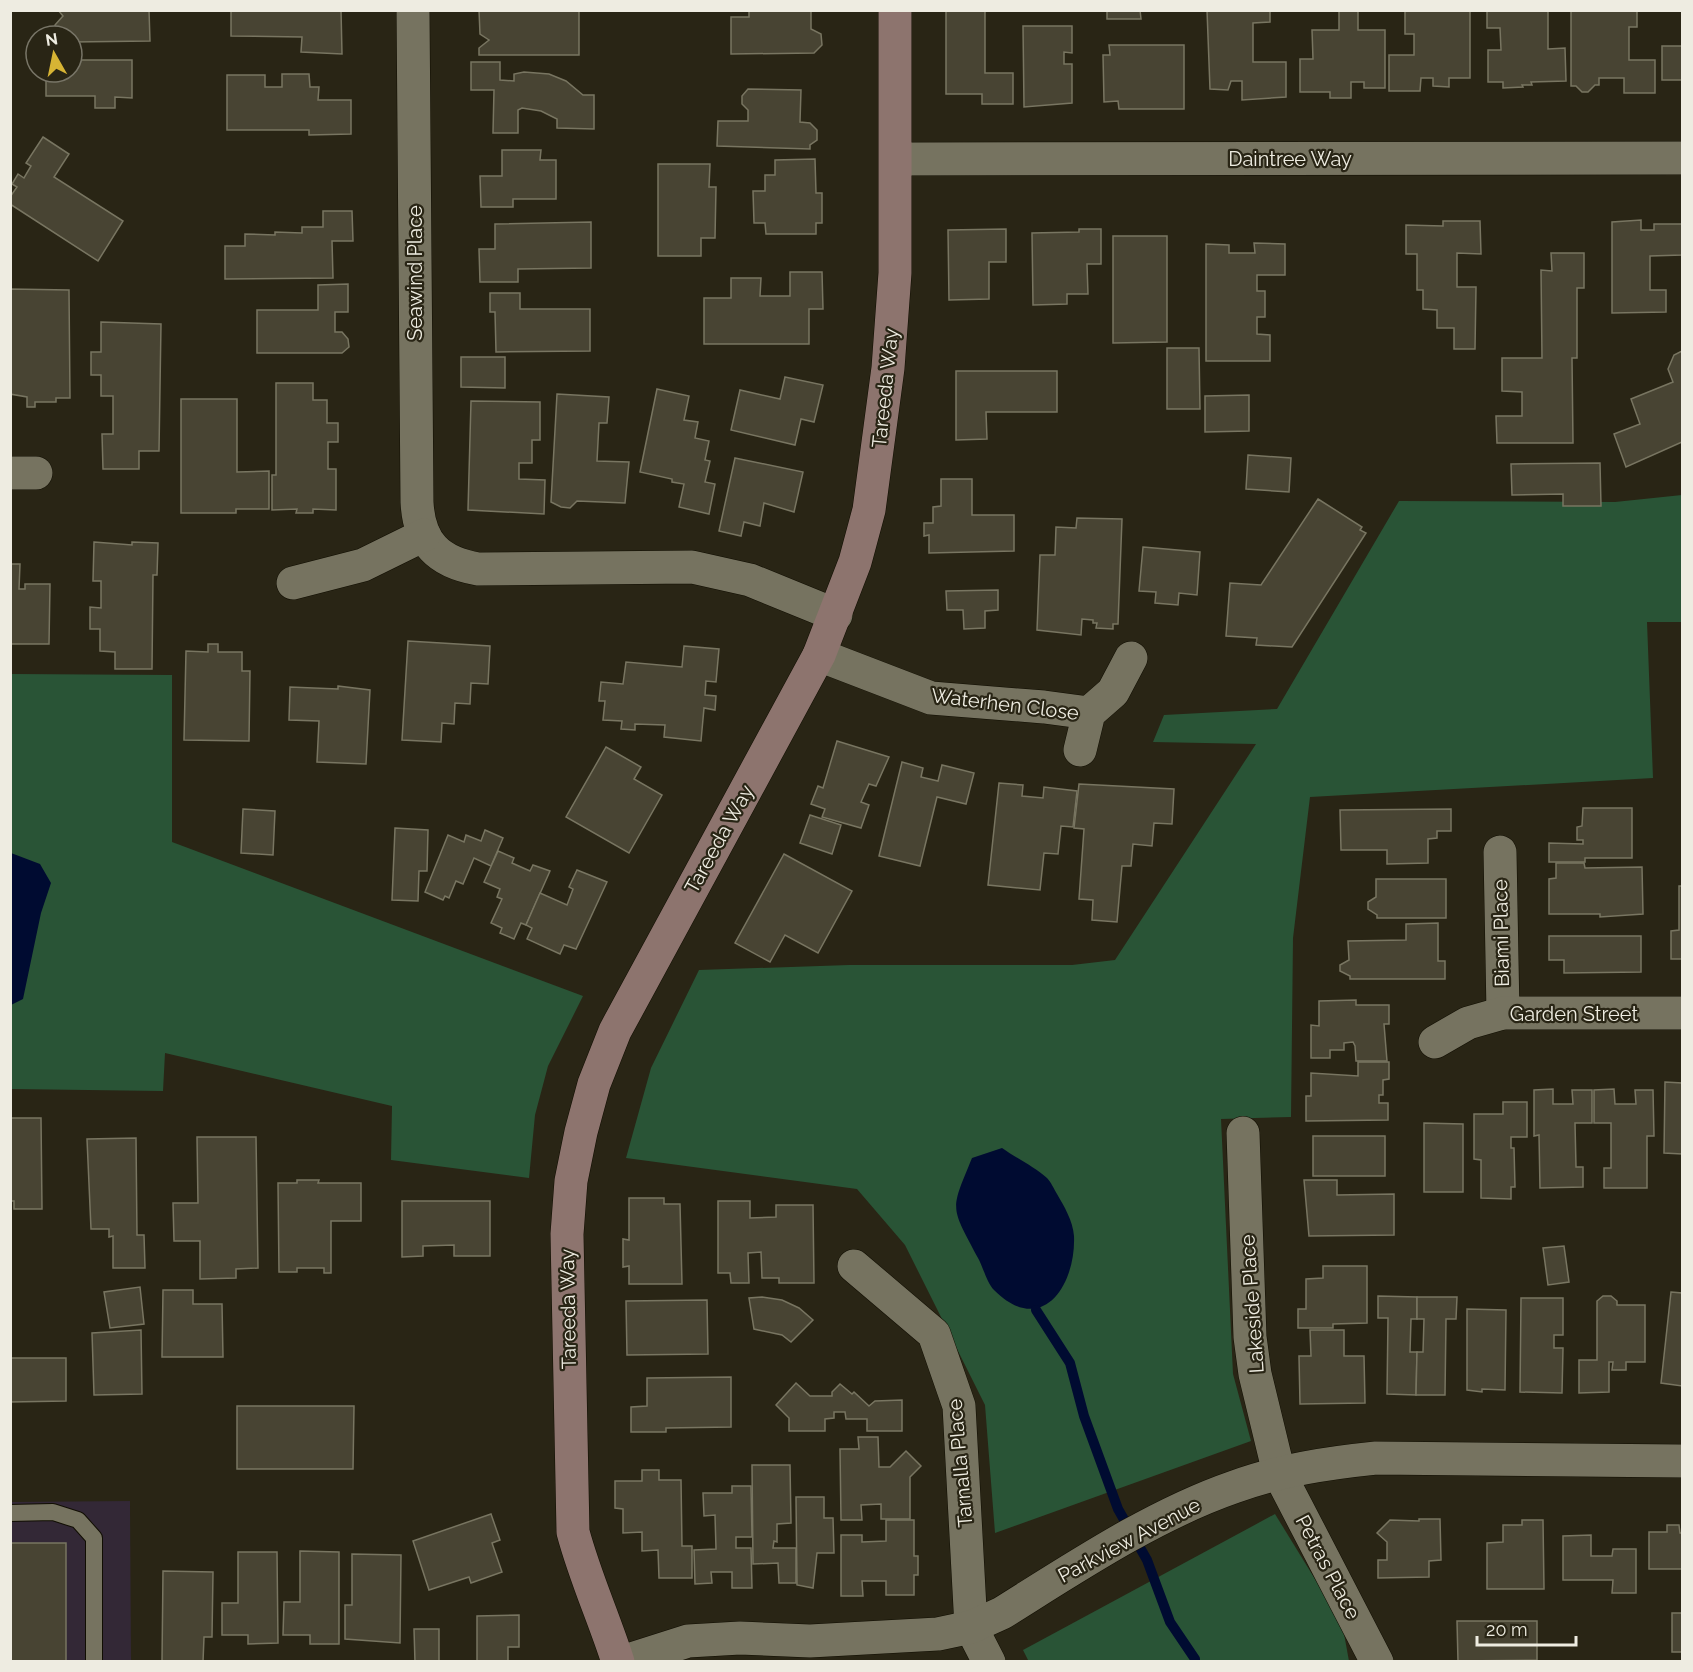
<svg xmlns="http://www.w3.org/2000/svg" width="1693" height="1672" viewBox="0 0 1693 1672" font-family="Raleway,sans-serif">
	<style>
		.commercial { fill: #332836 }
		.green { fill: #295436 }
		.water { fill: #000b31 }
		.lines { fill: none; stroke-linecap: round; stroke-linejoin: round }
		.stream { stroke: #000b31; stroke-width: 10 }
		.building { fill: #484433; stroke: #787561; stroke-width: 1.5 }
		.lane-casing { stroke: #110e02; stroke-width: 18 }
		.street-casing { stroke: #110e02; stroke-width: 34 }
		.secondary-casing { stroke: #110e02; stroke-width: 34 }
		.lane { stroke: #767360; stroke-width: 16 }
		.street { stroke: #767360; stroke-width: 33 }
		.secondary { stroke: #8d746e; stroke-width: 33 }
		.labels { text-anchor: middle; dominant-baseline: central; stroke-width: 4.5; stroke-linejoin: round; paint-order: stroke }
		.street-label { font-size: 20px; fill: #eeece1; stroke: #292515 }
	</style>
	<rect width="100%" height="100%" fill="#292515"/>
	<polygon class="commercial" points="130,1501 131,1661 11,1661 10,1502"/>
	<g class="green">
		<polygon points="1682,495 1682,622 1647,622 1653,778 1310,797 1293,938 1291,1117 1221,1119 1233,1374 1251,1441 995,1533 985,1405 905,1245 857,1189 626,1158 651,1068 699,970 849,965 1072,965 1115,960 1256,744 1153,742 1164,715 1277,709 1399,501 1615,502"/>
		<polygon points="11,674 172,675 172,842 583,996 548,1066 535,1115 529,1178 391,1160 392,1106 165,1053 163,1091 11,1089"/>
		<polygon points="1275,1514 1342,1623 1349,1661 1029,1662 1023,1650"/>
	</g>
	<g class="water">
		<polygon points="11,853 40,864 51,883 41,913 23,999 11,1005"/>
		<path d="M1002,1148C1016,1158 1035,1167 1047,1178C1051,1182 1054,1189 1057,1194C1064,1206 1073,1221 1074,1236C1076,1285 1042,1338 994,1290C987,1283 983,1267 978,1258C950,1205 950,1212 972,1158Z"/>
	</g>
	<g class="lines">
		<polyline class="stream" points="1036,1310 1070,1363 1084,1416 1118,1509 1147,1560 1170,1622 1195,1659"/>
	</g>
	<g class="building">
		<polygon points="58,10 149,10 150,41 72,42 72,36 55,36 55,25 63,16"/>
		<polygon points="231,10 341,10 342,54 301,52 302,37 231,36"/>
		<polygon points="479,10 579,10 579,55 479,55 479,48 489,40 480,34"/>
		<polygon points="749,10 811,10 811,29 821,34 822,45 814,53 731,54 731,17 749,17"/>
		<polygon points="946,10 985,10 985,73 1013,73 1013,104 982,104 982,94 946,94"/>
		<polygon points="1107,10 1140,10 1141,19 1107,19"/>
		<polygon points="1207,10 1270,10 1270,22 1253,23 1253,62 1286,62 1286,97 1242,100 1242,81 1231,81 1228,90 1210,89"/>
		<polygon points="1339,10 1358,10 1358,30 1385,30 1385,88 1364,88 1364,82 1351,82 1351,98 1330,98 1330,92 1300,92 1300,59 1313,59 1312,30 1339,30"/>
		<polygon points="1405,10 1470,10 1470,78 1449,78 1449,87 1433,86 1433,78 1421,78 1420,91 1389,91 1389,55 1414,55 1414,34 1405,34"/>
		<polygon points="1487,10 1548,10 1548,49 1565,48 1566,81 1531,82 1532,85 1522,85 1523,87 1503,88 1503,82 1488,82 1488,50 1501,50 1500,28 1487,28"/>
		<polygon points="1571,10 1637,10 1637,27 1629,27 1629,60 1655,60 1655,93 1624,93 1624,78 1599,78 1599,85 1595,85 1588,92 1582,92 1576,86 1571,86"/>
		<polygon points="1023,26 1072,26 1072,53 1064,52 1064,64 1072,64 1072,103 1024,107"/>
		<polygon points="1109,45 1184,45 1184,109 1119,109 1118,101 1104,102 1103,55 1110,55"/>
		<rect x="1662" y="46" width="20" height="34"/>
		<polygon points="72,60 132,60 132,98 115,97 115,108 95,108 95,96 46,96 46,72 72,72"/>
		<polygon points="471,62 500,62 500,80 514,81 514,74 524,72 549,74 566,81 583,95 594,95 594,129 557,128 557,119 541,111 522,108 518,110 518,133 493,133 494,90 471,90"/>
		<polygon points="282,74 309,74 310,87 319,87 318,100 351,100 351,134 309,135 309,130 227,130 227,75 265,75 265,87 282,87"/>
		<polygon points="748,89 801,90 800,122 810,123 817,130 817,140 810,145 810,149 717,146 718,121 748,121 748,110 742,104 742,96"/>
		<polygon points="43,137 69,154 54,177 123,221 98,261 10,204 10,197 17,187 12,184 18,174 24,178 31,166 26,163"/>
		<polygon points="502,150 541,150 540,160 556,160 556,199 513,199 513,207 481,207 480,176 502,176"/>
		<polygon points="815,159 816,193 822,193 822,223 816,223 816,234 766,234 765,223 754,223 753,191 765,191 765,175 775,175 775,160"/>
		<polygon points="658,164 710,164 709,187 716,187 715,238 701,238 701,256 658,256"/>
		<polygon points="323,211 352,211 353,241 332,241 333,278 225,279 225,246 245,246 245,234 275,235 275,232 302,233 302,227 323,227"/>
		<polygon points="1641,220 1641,230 1654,230 1654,224 1682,224 1682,255 1650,256 1650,290 1666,290 1666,312 1612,313 1612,222"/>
		<polygon points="1443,221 1480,221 1481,254 1457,253 1457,287 1476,287 1475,349 1454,349 1454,328 1437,328 1437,310 1423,309 1423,290 1417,290 1417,254 1406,254 1406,225 1443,226"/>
		<polygon points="591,222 591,268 518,269 518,282 480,282 479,249 495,249 495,224"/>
		<polygon points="1006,229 1006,262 989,262 989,299 949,300 948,230"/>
		<polygon points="1079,229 1101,229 1101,264 1087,264 1088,294 1067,294 1067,304 1033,305 1032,233 1079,232"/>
		<polygon points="1113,236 1167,236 1167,342 1113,343"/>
		<polygon points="1254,243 1285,244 1285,275 1257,275 1257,291 1265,291 1265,317 1257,317 1257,334 1270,335 1270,361 1206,361 1206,244 1229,245 1229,253 1255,253"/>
		<polygon points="1551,253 1584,253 1584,288 1577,288 1577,358 1572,358 1573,443 1497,443 1496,416 1522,416 1522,392 1502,391 1502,358 1542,358 1541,270 1552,271"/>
		<polygon points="790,272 822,272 823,309 809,309 809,344 704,344 704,298 731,298 731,278 761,278 760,296 790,296"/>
		<polygon points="348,284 348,312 335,312 335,332 342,332 348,339 349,347 342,353 257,353 257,310 318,310 318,285"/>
		<polygon points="10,289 69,290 70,398 56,398 56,402 35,402 35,407 27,407 27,397 10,394"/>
		<polygon points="490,293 520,293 520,309 590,309 590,351 496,352 495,312 490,312"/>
		<polygon points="101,322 161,324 159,451 139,451 139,469 103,469 102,434 113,434 113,396 101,396 101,375 91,375 91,352 101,352"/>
		<polygon points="1167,348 1199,348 1200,409 1167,409"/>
		<polygon points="1682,351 1682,442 1626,467 1614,434 1640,424 1631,399 1673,382 1668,369 1674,355"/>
		<polygon points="461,357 505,357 505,388 461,387"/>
		<polygon points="956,371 1057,371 1057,412 986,412 987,439 956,440"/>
		<polygon points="785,377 823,385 814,422 801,419 795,445 731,430 740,390 780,399"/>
		<polygon points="276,383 313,383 313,400 327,400 327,423 338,423 338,442 328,442 328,469 336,469 336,510 313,509 313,513 296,513 297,509 272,510 272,475 276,475"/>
		<polygon points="657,389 689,396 684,420 698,422 695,438 709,441 705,460 710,461 705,482 715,484 709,514 679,507 684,484 672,482 672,479 640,472"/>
		<polygon points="557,394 609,397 607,423 599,423 597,461 629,462 625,503 577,501 570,508 561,507 551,502"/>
		<polygon points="1249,395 1249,431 1205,432 1205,396"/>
		<polygon points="181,399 237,399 237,472 269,471 269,509 236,509 236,513 181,513"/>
		<polygon points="471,401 540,402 540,440 532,440 532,463 519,463 519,479 545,480 544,514 468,510"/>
		<polygon points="1248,455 1291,458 1289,492 1246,489"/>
		<polygon points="735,458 803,472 794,512 764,503 760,526 744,522 741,536 719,531"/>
		<polygon points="1600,463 1601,506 1563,506 1563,494 1512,495 1511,464"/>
		<polygon points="941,479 972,479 972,515 1014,515 1014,551 929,553 929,535 924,536 924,523 933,523 933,507 941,506"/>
		<polygon points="1318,499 1362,527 1360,530 1366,533 1292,647 1256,645 1257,638 1226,636 1230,583 1261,585"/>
		<polygon points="1077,518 1122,519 1118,624 1113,624 1113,629 1096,628 1097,623 1093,623 1093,620 1082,619 1081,635 1037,630 1040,555 1055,555 1056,527 1076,528"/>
		<polygon points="94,542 132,545 132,542 158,543 157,575 153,575 152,669 115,669 115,652 100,651 100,629 90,629 90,607 101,608 101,581 93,581"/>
		<polygon points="1143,547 1200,552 1197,595 1179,593 1178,605 1155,603 1156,592 1139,591"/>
		<polygon points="10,564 20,564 19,589 25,589 25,584 50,584 49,644 10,644"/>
		<polygon points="998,590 998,610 985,611 985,628 964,629 963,610 947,610 946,591"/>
		<polygon points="408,641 490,646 488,684 471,683 470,704 455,703 454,724 442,723 441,742 402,740"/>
		<polygon points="208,644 218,644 218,652 242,652 242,671 250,671 249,741 184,740 186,651 208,652"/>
		<polygon points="684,646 719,649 716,682 706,681 705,695 716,696 715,710 704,708 701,741 664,737 665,725 635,724 635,730 621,729 622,721 603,720 605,701 599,701 601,682 623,684 626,662 682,667"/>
		<polygon points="338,686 370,690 366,764 317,762 319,721 289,720 290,687 338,689"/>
		<polygon points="837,741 889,757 876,786 869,784 861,802 869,805 861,828 822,817 825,809 811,804 818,786 823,788"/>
		<polygon points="606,747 641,767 634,779 662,795 629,853 566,817"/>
		<polygon points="902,762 923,768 921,777 938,781 942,765 974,773 966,804 937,797 920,866 879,856"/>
		<polygon points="999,783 1023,785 1022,796 1043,798 1044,787 1077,791 1073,827 1061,826 1058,854 1044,853 1040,890 988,885"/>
		<polygon points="1079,784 1174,789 1172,824 1154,823 1152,846 1133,844 1131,866 1122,866 1117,922 1092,920 1093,900 1079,899 1084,829 1074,828"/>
		<polygon points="1583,808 1632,808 1632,858 1585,858 1585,862 1549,862 1549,843 1583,844 1583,840 1577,840 1577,827 1582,826"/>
		<polygon points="243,809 275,811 273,855 241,853"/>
		<polygon points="1451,809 1451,831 1437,831 1437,838 1428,839 1428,863 1387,864 1387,850 1341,850 1340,810"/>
		<polygon points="810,815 841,825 832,854 800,843"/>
		<polygon points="395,828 428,830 427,871 419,871 418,901 392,900"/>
		<polygon points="485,830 503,838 491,866 474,858 463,884 456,881 449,898 445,896 443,900 425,892 448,835 464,842 466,835 481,841"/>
		<polygon points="498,851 514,858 512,863 530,871 533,865 550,871 526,925 521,923 514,939 500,933 502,928 491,923 502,899 497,897 500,889 484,882"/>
		<polygon points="784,854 852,891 818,953 785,935 770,962 735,943"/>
		<polygon points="1556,863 1584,863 1585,868 1642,867 1643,914 1600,917 1600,914 1549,914 1549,879 1556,878"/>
		<polygon points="577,870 607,882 576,949 564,945 560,954 527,939 532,928 526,925 540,893 567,905 573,889 569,887"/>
		<polygon points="1376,879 1446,879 1446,918 1377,918 1377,915 1368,909 1368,902 1376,897"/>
		<polygon points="1679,886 1682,886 1682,959 1671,959 1671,931 1679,930"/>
		<polygon points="1438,923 1438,961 1445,961 1445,979 1350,979 1350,976 1340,971 1340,965 1349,960 1348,941 1406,940 1406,924"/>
		<polygon points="1549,936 1641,936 1641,972 1564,973 1564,960 1549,960"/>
		<polygon points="1356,1000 1356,1005 1389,1005 1389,1024 1384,1024 1387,1061 1356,1061 1355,1046 1353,1042 1344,1043 1344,1050 1330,1050 1330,1058 1311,1058 1311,1025 1319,1026 1319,1001"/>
		<polygon points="1358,1062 1389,1062 1389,1079 1383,1080 1383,1095 1379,1095 1379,1103 1388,1103 1388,1120 1306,1121 1306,1096 1311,1096 1311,1073 1358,1076"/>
		<polygon points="1665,1082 1682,1083 1682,1154 1664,1153"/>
		<polygon points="1553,1089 1553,1104 1573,1104 1572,1090 1592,1090 1592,1123 1575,1123 1576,1167 1583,1167 1583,1187 1540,1188 1539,1135 1534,1136 1534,1090"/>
		<polygon points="1614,1089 1615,1104 1636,1104 1635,1090 1653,1090 1654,1136 1647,1136 1647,1188 1604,1188 1604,1168 1611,1168 1611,1123 1594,1123 1594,1090"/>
		<polygon points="1503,1102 1527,1102 1527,1137 1511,1137 1511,1148 1514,1148 1515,1187 1511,1187 1511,1199 1481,1198 1481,1160 1474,1159 1474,1114 1503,1114"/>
		<polygon points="10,1118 41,1118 42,1209 14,1209 14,1201 10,1201"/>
		<polygon points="1424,1123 1463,1124 1463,1192 1424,1192"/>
		<rect x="1313" y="1136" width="72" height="40"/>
		<polygon points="197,1137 256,1137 258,1268 236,1269 236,1278 200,1279 200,1241 174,1241 173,1203 198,1203"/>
		<polygon points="136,1138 137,1235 144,1235 145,1268 113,1268 113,1236 109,1237 109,1229 91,1229 87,1139"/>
		<polygon points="297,1180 319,1180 318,1183 361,1183 361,1221 331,1221 331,1273 324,1273 324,1268 297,1268 297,1272 279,1272 278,1183 297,1183"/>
		<polygon points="1304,1180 1337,1180 1337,1195 1394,1194 1394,1235 1309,1236"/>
		<polygon points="629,1198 664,1198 664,1204 680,1204 682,1284 629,1284 629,1266 623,1267 623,1239 629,1240"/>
		<polygon points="402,1201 490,1201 490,1256 454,1256 454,1245 423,1246 423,1256 402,1257"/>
		<polygon points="718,1201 750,1201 750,1218 776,1217 776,1205 813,1205 814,1283 779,1283 779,1278 762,1278 761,1252 748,1253 749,1283 731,1283 730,1273 718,1273"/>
		<polygon points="1564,1246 1569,1282 1548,1285 1543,1248"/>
		<polygon points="1323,1266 1367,1266 1367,1323 1333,1324 1333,1328 1298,1328 1298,1309 1306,1309 1306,1279 1323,1278"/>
		<polygon points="140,1287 144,1324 110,1328 104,1292"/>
		<polygon points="163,1290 193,1290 193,1304 222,1304 223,1357 162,1357"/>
		<polygon points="1671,1292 1682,1293 1682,1386 1661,1383"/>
		<polygon points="1378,1296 1417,1297 1417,1319 1411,1319 1410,1352 1417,1352 1416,1395 1387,1394 1388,1318 1378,1318"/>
		<polygon points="1603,1296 1611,1296 1617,1301 1617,1305 1645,1305 1645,1362 1626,1362 1626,1370 1612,1370 1613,1362 1609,1362 1609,1392 1579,1393 1579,1360 1597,1360 1597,1301"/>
		<polygon points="762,1297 782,1300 799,1308 813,1320 791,1342 782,1335 754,1329 749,1298"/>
		<polygon points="1417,1297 1457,1297 1456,1319 1446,1319 1445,1395 1416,1395 1417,1352 1423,1352 1424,1319 1417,1319"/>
		<polygon points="1521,1298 1563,1298 1563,1335 1554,1335 1554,1348 1563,1348 1562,1393 1520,1392"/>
		<polygon points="707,1300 708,1354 627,1355 626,1301"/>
		<polygon points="1467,1309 1506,1310 1505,1390 1482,1389 1482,1392 1467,1390"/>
		<polygon points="141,1330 142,1394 94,1395 92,1333"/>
		<polygon points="1310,1330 1344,1330 1344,1356 1364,1356 1365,1403 1300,1404 1299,1356 1311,1356"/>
		<polygon points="10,1358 66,1358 66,1401 10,1402"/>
		<polygon points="731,1377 731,1427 666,1428 666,1432 631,1432 631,1407 647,1406 647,1378"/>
		<polygon points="796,1383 810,1396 832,1396 832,1392 840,1384 852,1394 854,1392 869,1406 875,1401 902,1400 902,1431 867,1431 867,1419 846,1419 845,1412 834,1412 834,1418 825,1419 825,1431 789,1431 789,1418 776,1405"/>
		<polygon points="237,1406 354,1406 353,1469 237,1469"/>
		<polygon points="858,1437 878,1437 879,1467 890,1467 906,1451 921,1466 910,1477 910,1519 881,1519 881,1504 861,1505 862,1520 841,1520 840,1449 859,1449"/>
		<polygon points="752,1465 790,1465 791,1523 777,1524 777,1542 774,1541 773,1548 796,1548 796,1583 779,1583 778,1563 753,1564"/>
		<polygon points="642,1470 659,1470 659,1480 681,1480 682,1546 692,1546 692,1578 659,1578 658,1550 642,1551 642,1532 623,1533 623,1509 615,1508 615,1481 642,1481"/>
		<polygon points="732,1486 751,1486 752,1537 736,1537 736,1548 751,1548 752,1588 732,1588 732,1572 711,1572 712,1583 695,1584 694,1550 716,1549 715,1515 704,1516 703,1493 732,1493"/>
		<polygon points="796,1497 824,1497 824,1518 833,1518 834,1553 817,1553 813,1588 797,1585"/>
		<polygon points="491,1514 500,1540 492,1543 502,1572 471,1583 469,1577 429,1590 413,1541"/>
		<polygon points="1419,1519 1440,1519 1441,1560 1429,1561 1429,1577 1378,1578 1378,1560 1387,1560 1387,1542 1377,1533 1390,1520 1419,1521"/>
		<polygon points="886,1520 914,1520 914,1556 918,1556 918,1575 914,1575 914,1595 886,1595 886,1581 862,1581 863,1596 841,1596 841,1535 862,1535 862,1542 886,1541"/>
		<polygon points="1522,1520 1543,1520 1544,1589 1487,1589 1487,1543 1503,1542 1503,1525 1522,1525"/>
		<polygon points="1667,1525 1679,1525 1680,1533 1682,1533 1682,1569 1649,1569 1649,1532 1667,1532"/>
		<polygon points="1591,1535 1591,1556 1612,1556 1613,1549 1636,1549 1636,1593 1612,1593 1613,1580 1563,1580 1563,1536"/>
		<rect x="10" y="1543" width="56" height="119"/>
		<polygon points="300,1551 339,1552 339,1644 310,1644 310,1635 283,1635 284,1602 300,1602"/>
		<polygon points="238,1552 277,1552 278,1643 248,1644 248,1635 222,1635 222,1603 238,1603"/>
		<polygon points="352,1554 401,1555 400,1643 345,1639 345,1605 352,1605"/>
		<polygon points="163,1571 213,1572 212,1637 204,1637 203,1662 162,1662"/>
		<rect x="1672" y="1613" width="10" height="39"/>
		<polygon points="519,1615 519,1647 508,1647 508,1661 528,1662 477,1662 477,1616"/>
		<polygon points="1457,1621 1537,1621 1537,1660 1458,1661"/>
		<polygon points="414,1629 439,1629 439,1662 415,1662"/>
	</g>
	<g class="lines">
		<defs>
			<polyline id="lane" points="10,1513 53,1512 78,1520 94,1538 94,1662"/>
			<g id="street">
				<path d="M413,10L417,502C419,543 438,562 478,569L692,567L750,580L836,615"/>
				<polyline points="897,159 1682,158"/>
				<polyline points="10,473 36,473"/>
				<polyline points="293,583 363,565 424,535"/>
				<polyline points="819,655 931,698 1044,707 1089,713"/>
				<polyline points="1080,750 1089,713 1113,692 1131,658"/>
				<polyline points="1500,852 1503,1013"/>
				<polyline points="1435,1042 1468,1023 1503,1013 1682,1013"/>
				<polyline points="1243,1133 1250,1337 1255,1374 1279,1473 1377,1662"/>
				<polyline points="854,1266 934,1334 959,1406 971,1627 989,1662"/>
				<path d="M622,1662L688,1641L740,1638L810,1641L938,1634L971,1627L1002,1613C1074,1568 1153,1515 1234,1487C1280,1470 1328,1463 1376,1458L1682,1461"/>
			</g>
			<path id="secondary" d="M618,1662C604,1618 585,1577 573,1532L567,1234L571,1181L581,1132L594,1084L615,1031L819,655L855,562L869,510L888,368L895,273V10"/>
		</defs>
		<use href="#lane" class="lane-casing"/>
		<use href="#street" class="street-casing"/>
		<use href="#secondary" class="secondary-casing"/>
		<use href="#lane" class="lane"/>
		<use href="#street" class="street"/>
		<use href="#secondary" class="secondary"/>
	</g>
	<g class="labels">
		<g class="street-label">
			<text x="1290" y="159">Daintree Way</text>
			<text transform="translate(415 273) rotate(-90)">Seawind Place</text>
			<text transform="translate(885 388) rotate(-84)">Tareeda Way</text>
			<text transform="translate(1005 704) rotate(7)">Waterhen Close</text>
			<text transform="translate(719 839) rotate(-61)">Tareeda Way</text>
			<text transform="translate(1501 933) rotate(-91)">Biami Place</text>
			<text x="1574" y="1014">Garden Street</text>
			<text transform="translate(1252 1304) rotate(-94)">Lakeside Place</text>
			<text transform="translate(568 1309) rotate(-91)">Tareeda Way</text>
			<text transform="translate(960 1463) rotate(-95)">Tarnalla Place</text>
			<text transform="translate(1129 1540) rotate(-28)">Parkview Avenue</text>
			<text transform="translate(1328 1567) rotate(62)">Petras Place</text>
		</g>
	</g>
	<rect width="1693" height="1672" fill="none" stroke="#eeece1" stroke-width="24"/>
	<g transform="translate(54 54) rotate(351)"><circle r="28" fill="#292515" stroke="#787567" stroke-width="1.5"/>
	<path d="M0-4.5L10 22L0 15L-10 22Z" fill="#d7b434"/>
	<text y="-9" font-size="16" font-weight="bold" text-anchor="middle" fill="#eeece1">N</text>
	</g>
	<path d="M1477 1636v9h99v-9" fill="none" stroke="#eeece1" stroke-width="3"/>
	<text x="1486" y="1636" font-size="18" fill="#eeece1" stroke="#292515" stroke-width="4.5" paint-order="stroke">20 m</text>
</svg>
